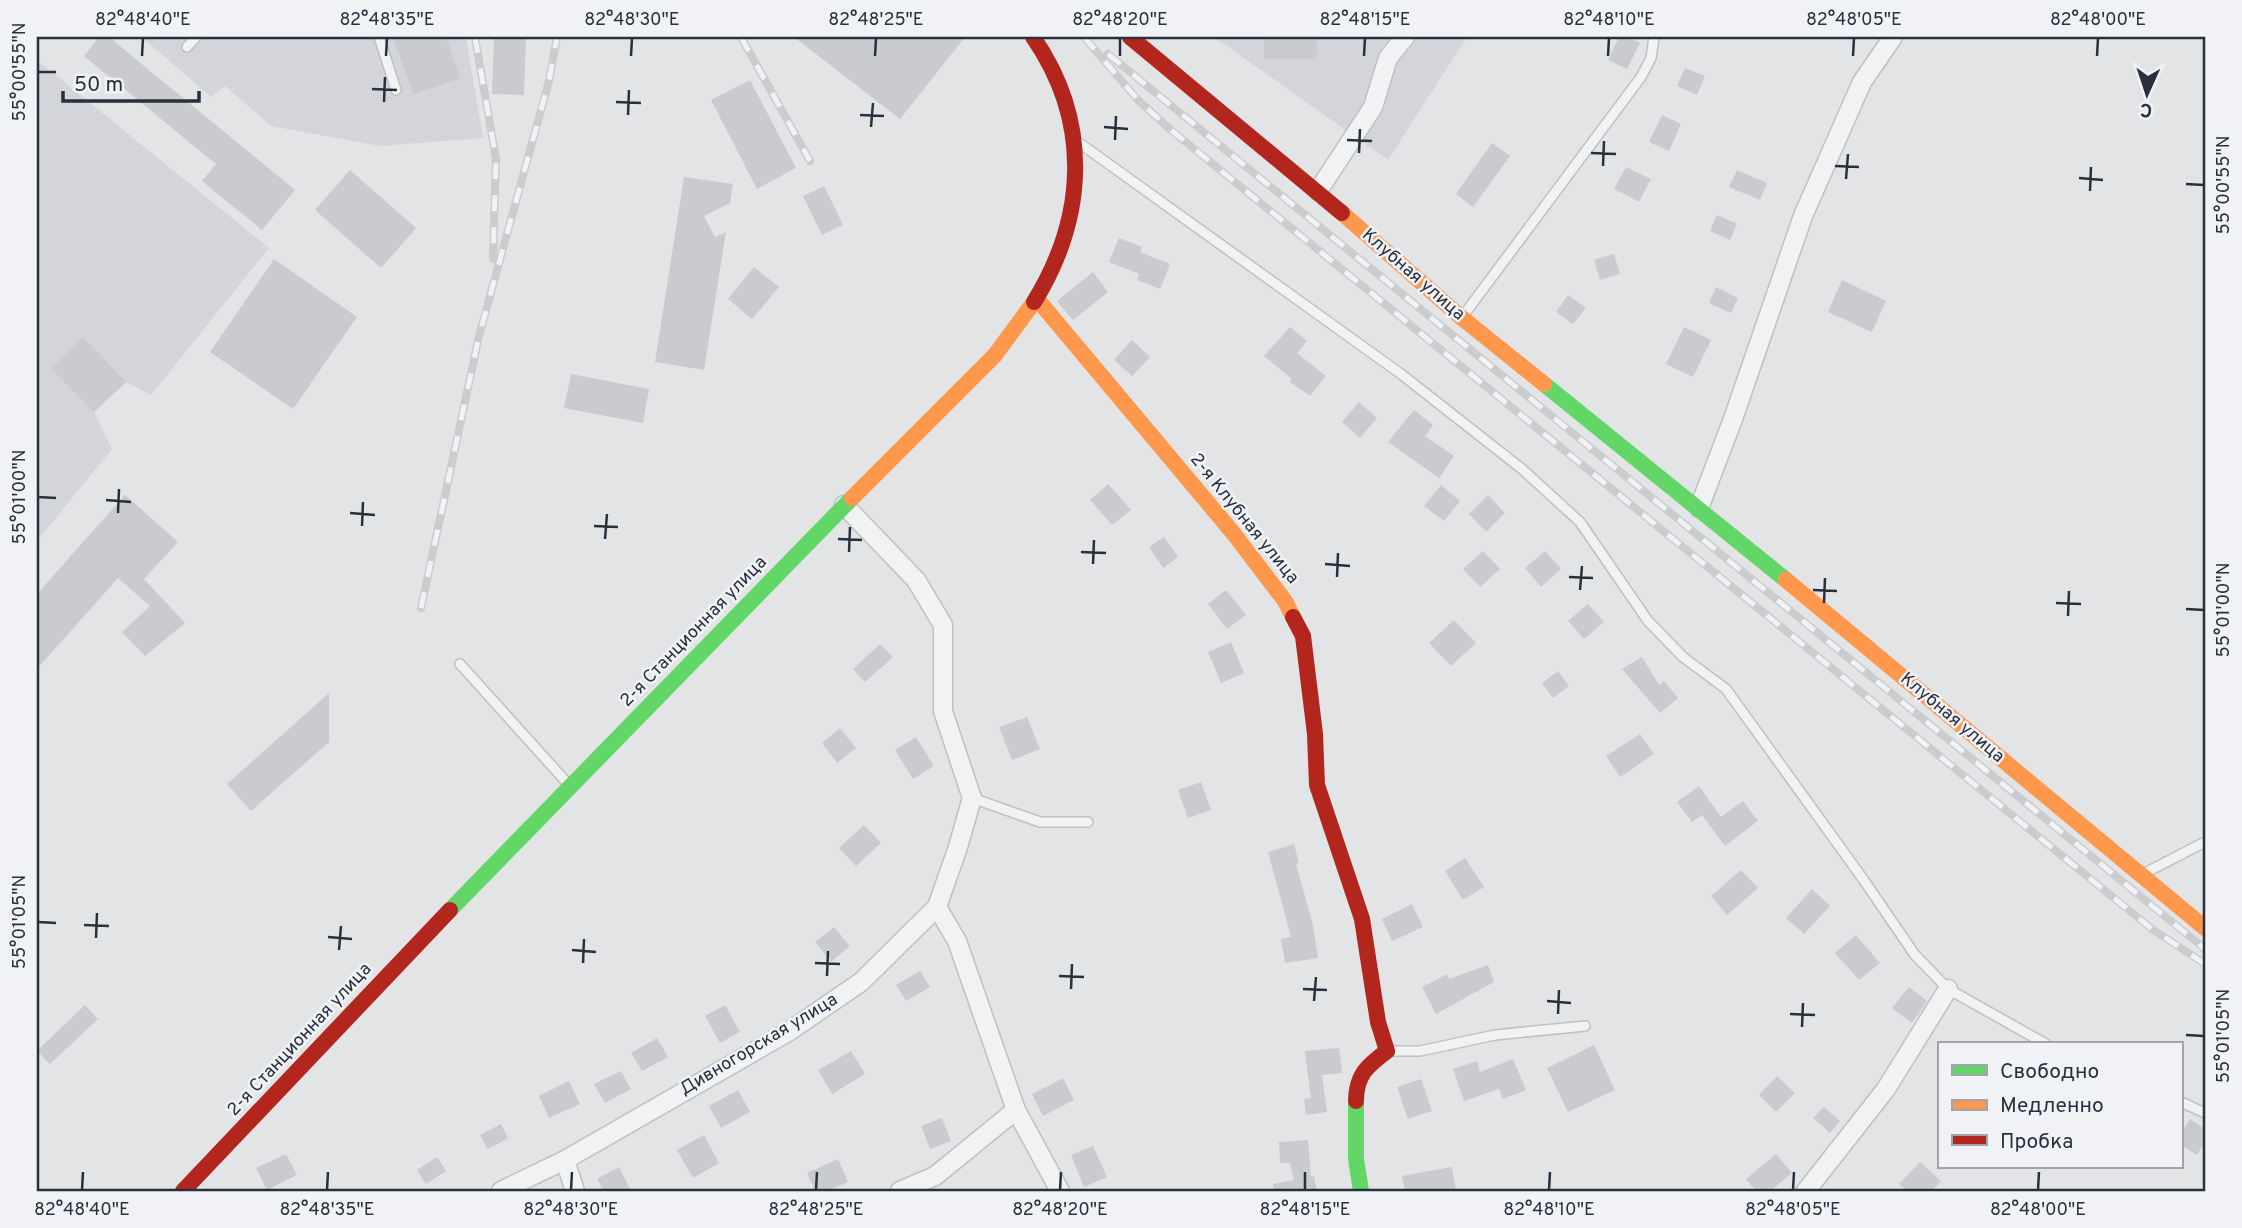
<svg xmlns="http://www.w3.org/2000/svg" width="2242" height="1228" viewBox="0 0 2242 1228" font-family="Overpass,sans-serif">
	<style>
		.built { fill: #d3d5da }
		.building { fill: #c9cbce }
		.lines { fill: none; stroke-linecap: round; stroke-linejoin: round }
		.lane-casing { stroke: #bfc0c3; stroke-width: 12 }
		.street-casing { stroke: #bfc0c3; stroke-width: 21 }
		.lane { stroke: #f1f2f4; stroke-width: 9 }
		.street { stroke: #f1f2f4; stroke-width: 18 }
		.fast { stroke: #63d668; stroke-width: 16 }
		.slow { stroke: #ff974d; stroke-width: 16 }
		.jam { stroke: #b3261e; stroke-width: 16 }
		.rail-casing { stroke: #cbccce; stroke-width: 8 }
		.rail { stroke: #f0f2f6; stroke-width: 5; stroke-dasharray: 16; stroke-linecap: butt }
		.ticks { fill: none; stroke: #2a2f3e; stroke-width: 2.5 }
		.labels { text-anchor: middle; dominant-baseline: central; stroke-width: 5; stroke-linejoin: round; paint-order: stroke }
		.street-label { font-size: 18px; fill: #2a2f3e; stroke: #f0f2f6 }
		.neatline { fill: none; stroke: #2a2f3e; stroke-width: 2.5 }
		.ticks-label { font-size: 18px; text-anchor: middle; fill: #2a2f3e }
	</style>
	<rect width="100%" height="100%" fill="#e2e4e6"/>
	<g class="built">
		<polygon points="142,37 466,37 483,138 380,146 271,126 225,86 211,97"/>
		<polygon points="1214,37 1467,37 1388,160"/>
		<polygon points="37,60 269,248 151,395 126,382 94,412 112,449 37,541"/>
	</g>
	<g class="building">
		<polygon points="99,37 109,37 295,190 262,230 202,181 216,164 84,56"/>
		<polygon points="393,37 446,37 460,78 413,94"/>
		<polygon points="494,37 526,37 524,95 492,94"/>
		<polygon points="794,37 965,37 900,119"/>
		<polygon points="1264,37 1318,37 1317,59 1264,59"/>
		<polygon points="1619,37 1628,37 1640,43 1627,69 1608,60"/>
		<polygon points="1685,68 1705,76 1697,95 1677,86"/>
		<polygon points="750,80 796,168 757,189 711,100"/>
		<polygon points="1662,115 1681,124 1669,151 1649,142"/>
		<polygon points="1492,143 1510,156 1473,207 1456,194"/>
		<polygon points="1626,167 1651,179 1639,202 1614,189"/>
		<polygon points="350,170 416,228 381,268 315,210"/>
		<polygon points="1737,170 1767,183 1760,200 1729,187"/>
		<polygon points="684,177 733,184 730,203 704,216 715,237 726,232 704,370 655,362"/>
		<polygon points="824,186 843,225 822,235 803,196"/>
		<polygon points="1717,215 1737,224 1730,240 1710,231"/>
		<polygon points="1119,238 1142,247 1140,252 1170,264 1160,289 1137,280 1139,274 1109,262"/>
		<polygon points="1614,254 1620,274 1600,280 1594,260"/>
		<polygon points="274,259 357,317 293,409 210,352"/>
		<polygon points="754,267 779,287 752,319 728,299"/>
		<polygon points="1093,272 1108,292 1073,320 1057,301"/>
		<polygon points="1842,280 1886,301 1872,332 1828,312"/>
		<polygon points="1716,287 1738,298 1731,313 1709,303"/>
		<polygon points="1568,295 1586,308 1573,324 1556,312"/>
		<polygon points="1290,327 1307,341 1297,353 1326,376 1310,396 1290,382 1292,379 1264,356"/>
		<polygon points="1684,327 1711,340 1693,377 1666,364"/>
		<polygon points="83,337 126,382 94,412 51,368"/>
		<polygon points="1132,340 1150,357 1132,376 1114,360"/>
		<polygon points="571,374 649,389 643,423 564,408"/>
		<polygon points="1359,402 1377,418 1360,438 1342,422"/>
		<polygon points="1414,410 1433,425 1425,436 1454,456 1439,478 1388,442"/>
		<polygon points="1108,484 1131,510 1112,525 1090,500"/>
		<polygon points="1441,485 1460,501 1444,521 1424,506"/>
		<polygon points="125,495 178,542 144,579 185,623 145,656 122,632 150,606 118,578 37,669 37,594"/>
		<polygon points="1488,495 1505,513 1486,532 1469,514"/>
		<polygon points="1164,537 1178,557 1163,568 1149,547"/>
		<polygon points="1483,551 1500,569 1480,587 1463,569"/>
		<polygon points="1545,551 1561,569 1541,587 1525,568"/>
		<polygon points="1226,590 1246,615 1227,629 1208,604"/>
		<polygon points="1588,604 1604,622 1584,639 1568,621"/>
		<polygon points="1454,620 1476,643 1451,666 1429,643"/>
		<polygon points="1231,642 1244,673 1221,683 1208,652"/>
		<polygon points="880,644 893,657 865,682 853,669"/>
		<polygon points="1642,657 1659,685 1664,681 1678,698 1660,713 1622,669"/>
		<polygon points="1558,671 1569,686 1553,698 1542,683"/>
		<polygon points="329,693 329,742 251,811 227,784"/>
		<polygon points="1027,717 1040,749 1012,760 999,727"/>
		<polygon points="840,728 856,748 837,763 822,743"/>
		<polygon points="1640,734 1654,754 1620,777 1606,756"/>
		<polygon points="916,737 934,766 913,779 895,750"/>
		<polygon points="1201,782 1211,810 1188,818 1178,790"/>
		<polygon points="1699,786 1721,817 1743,801 1758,821 1725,846 1702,815 1692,822 1677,802"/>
		<polygon points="864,825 881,843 856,866 839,848"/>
		<polygon points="1294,844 1299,863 1296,864 1313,925 1318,958 1285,963 1281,939 1291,937 1268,852"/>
		<polygon points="1465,858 1484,887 1463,900 1445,871"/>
		<polygon points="1741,870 1758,888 1727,915 1711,896"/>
		<polygon points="1812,889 1830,906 1804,934 1786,918"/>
		<polygon points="1412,904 1423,927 1392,941 1382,919"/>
		<polygon points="834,927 850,946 831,962 815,942"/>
		<polygon points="1856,935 1880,963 1859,980 1835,953"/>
		<polygon points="1488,965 1494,982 1436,1014 1422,987 1447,974 1449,979"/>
		<polygon points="920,971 930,987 906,1001 896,985"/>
		<polygon points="1909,987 1927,1001 1912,1023 1892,1008"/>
		<polygon points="85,1005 98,1019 50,1064 37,1051"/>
		<polygon points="725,1005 740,1032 720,1043 705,1016"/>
		<polygon points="657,1038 668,1057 642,1071 631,1053"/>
		<polygon points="1594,1045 1615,1090 1568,1112 1547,1068"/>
		<polygon points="1339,1048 1342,1073 1322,1075 1327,1112 1306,1115 1304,1099 1311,1098 1305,1051"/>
		<polygon points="851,1051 865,1074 832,1094 818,1070"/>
		<polygon points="1513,1059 1526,1090 1503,1099 1499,1089 1464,1101 1453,1069 1477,1061 1480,1072"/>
		<polygon points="621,1071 631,1089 605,1103 594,1084"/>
		<polygon points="1777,1076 1795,1093 1776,1112 1759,1095"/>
		<polygon points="1063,1078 1074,1100 1043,1116 1032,1094"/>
		<polygon points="1421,1079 1432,1111 1408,1119 1397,1087"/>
		<polygon points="569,1081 580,1104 549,1118 539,1096"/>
		<polygon points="738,1090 750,1112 721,1128 709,1106"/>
		<polygon points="1824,1107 1840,1121 1830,1133 1813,1118"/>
		<polygon points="942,1118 951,1141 930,1149 921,1126"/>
		<polygon points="2190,1119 2205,1129 2205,1141 2197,1155 2181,1145 2181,1134"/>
		<polygon points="501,1124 508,1138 488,1149 480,1135"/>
		<polygon points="704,1135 719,1163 693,1178 677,1150"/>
		<polygon points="1308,1140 1311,1177 1314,1176 1317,1191 1274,1191 1273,1184 1294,1180 1290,1163 1280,1163 1279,1142"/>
		<polygon points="1093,1146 1107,1177 1084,1187 1071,1155"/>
		<polygon points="286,1154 297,1175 267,1190 256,1168"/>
		<polygon points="1776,1154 1792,1173 1770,1191 1756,1191 1746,1179"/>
		<polygon points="437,1157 446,1171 426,1184 417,1170"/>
		<polygon points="838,1159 848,1182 827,1191 815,1191 807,1173"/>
		<polygon points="1920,1162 1941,1181 1931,1191 1907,1191 1899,1184"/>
		<polygon points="619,1167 631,1191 604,1191 597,1179"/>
		<polygon points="1452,1167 1456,1191 1405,1191 1402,1176"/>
	</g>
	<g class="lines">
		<defs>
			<g id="lane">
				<polyline points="379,37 396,90"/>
				<polyline points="187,47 196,37"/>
				<polyline points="1078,142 1401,374 1522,469 1580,522 1648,621 1683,657 1726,689 1863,879 1915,955 1948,989 2046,1044"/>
				<polyline points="1463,316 1641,77 1651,58 1654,37"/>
				<polyline points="460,664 569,785"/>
				<polyline points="972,798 1040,822 1088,822"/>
				<polyline points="2143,874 2205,842"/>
				<polyline points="1387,1051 1420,1051 1495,1035 1585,1026"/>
				<polyline points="2181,1102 2205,1113"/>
			</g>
			<g id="street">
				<polyline points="1318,191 1373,107 1388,58 1405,37"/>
				<polyline points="1699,508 1733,419 1803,216 1862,82 1893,37"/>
				<polyline points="937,907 957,941 1016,1110 1060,1191"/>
				<polyline points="565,1160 575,1191"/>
				<polyline points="501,1191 565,1160 788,1032 861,982 937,907 958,847 972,798 943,711 943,625 916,580 844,505"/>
				<polyline points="900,1191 935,1176 1016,1110"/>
				<polyline points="1806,1191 1886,1089 1948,989"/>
			</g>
		</defs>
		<use href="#lane" class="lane-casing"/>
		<use href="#street" class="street-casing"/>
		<use href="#lane" class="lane"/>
		<use href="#street" class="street"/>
		<g class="fast">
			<polyline points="1544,384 1786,580"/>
			<polyline points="450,910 852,498"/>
			<polyline points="1356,1101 1356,1159 1361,1191"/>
		</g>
		<g class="slow">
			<polyline points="1342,213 1462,318 1544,384"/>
			<polyline points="1037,299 1234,534 1285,601 1293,617"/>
			<polyline points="852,498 995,355 1034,302"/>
			<polyline points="1786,580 2205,928"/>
		</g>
		<g class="jam">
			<path d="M1033,37C1091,121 1087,216 1034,302"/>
			<polyline points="1130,37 1342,213"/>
			<path d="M1293,617L1303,636L1315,734L1317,785L1362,919L1378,1022L1387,1051C1367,1066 1356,1075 1356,1101"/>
			<polyline points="183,1191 450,910"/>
		</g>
		<defs>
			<g id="rail">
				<polyline points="475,37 496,159 493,259"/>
				<polyline points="741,37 810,161"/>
				<polyline points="1084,37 1138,100 1171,130 2152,929 2205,964"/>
				<polyline points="1108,54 2205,949"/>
				<polyline points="421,608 479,336 549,81 557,37"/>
			</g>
		</defs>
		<use href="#rail" class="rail-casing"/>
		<use href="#rail" class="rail"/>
	</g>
	<path class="ticks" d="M142,56L143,38M386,56L387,38M631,56L632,38M875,56L876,38M1120,56V38M1364,56L1365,38M1608,56L1609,38M1853,56L1854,38M2097,56L2098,38M38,72H56M372,89L397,90M384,102L385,77M616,102L641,103M628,115L629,90M860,115L884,116M871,127L873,103M1104,127L1128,129M1115,140L1116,116M1347,140L1372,141M1359,153L1360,129M1591,153L1616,154M1603,166L1604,141M1835,166L1859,167M2079,178L2103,180M1846,179L1848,154M2186,184L2204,185M2090,191L2091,167M38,497L56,498M106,500L131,502M118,513L119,489M350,513L375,515M362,526L363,502M594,526L618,527M605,539L607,514M838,539L862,540M849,552L850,527M1081,552L1106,553M1093,564L1094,540M1325,564L1350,566M1337,577L1338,553M1569,577L1593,578M1580,590L1582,566M1813,590L1837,591M1824,603L1825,578M2056,603L2081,604M2186,609L2204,610M2068,616L2069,591M38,922L56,923M84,925L109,926M328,937L352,939M96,938L97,913M339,950L341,926M572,950L596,952M583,963L584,939M815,963L840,964M827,976L828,951M1059,976L1084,977M1071,989L1072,964M1303,989L1327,990M1314,1001L1316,977M1547,1001L1571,1003M1558,1014L1559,990M1790,1014L1815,1015M1802,1027L1803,1003M2186,1035L2204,1036M82,1190L83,1172M327,1190L328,1172M571,1190L572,1172M816,1190L817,1172M1060,1190L1061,1172M1305,1190V1172M1549,1190L1550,1172M1793,1190L1794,1172M2038,1190L2039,1172"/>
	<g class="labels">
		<g class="street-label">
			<text transform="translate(1413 275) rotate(41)">Клубная улица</text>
			<text transform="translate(1244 519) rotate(51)">2-я Клубная улица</text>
			<text transform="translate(694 632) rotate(-46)">2-я Станционная улица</text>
			<text transform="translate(1952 718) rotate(40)">Клубная улица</text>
			<text transform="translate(300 1040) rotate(-47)">2-я Станционная улица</text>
			<text transform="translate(759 1045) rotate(-31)">Дивногорская улица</text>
		</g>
	</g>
	<rect width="2242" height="1228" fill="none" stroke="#f0f2f6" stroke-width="77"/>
	<rect x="1938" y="1042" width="245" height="126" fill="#f0f2f6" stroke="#a1a4ac" stroke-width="2"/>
	<rect x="1952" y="1065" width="35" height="10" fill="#63d668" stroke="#a1a4ac" stroke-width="2"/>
	<text x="2000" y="1078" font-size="21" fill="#2a2f3e">Свободно</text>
	<rect x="1952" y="1100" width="35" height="10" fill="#ff974d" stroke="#a1a4ac" stroke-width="2"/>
	<text x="2000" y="1112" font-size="21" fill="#2a2f3e">Медленно</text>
	<rect x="1952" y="1135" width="35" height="10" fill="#b3261e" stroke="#a1a4ac" stroke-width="2"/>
	<text x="2000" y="1148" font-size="21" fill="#2a2f3e">Пробка</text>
	<g transform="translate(2147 94) rotate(183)" stroke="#f0f2f6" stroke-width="5" paint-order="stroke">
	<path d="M0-5L12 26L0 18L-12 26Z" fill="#2a2f3e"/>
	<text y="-10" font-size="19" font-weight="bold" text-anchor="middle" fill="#2a2f3e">С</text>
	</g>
	<path d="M63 91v10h136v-10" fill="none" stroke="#2a2f3e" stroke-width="3.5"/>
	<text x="74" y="91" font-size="21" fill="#2a2f3e" stroke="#f0f2f6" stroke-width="5" paint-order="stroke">50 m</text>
	<rect x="38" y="38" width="2166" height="1152" class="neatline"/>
	<g class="ticks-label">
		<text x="143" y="25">82°48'40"E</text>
		<text x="387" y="25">82°48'35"E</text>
		<text x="632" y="25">82°48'30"E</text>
		<text x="876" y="25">82°48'25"E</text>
		<text x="1120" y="25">82°48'20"E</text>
		<text x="1365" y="25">82°48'15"E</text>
		<text x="1609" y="25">82°48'10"E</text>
		<text x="1854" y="25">82°48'05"E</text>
		<text x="2098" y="25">82°48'00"E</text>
		<text transform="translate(19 72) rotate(-90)" y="6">55°00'55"N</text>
		<text transform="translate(2223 185) rotate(-90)" y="6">55°00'55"N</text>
		<text transform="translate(19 497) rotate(-90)" y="6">55°01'00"N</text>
		<text transform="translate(2223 610) rotate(-90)" y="6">55°01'00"N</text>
		<text transform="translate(19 922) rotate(-90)" y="6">55°01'05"N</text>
		<text transform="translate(2223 1036) rotate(-90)" y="6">55°01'05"N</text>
		<text x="82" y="1215">82°48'40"E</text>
		<text x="327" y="1215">82°48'35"E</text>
		<text x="571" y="1215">82°48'30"E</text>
		<text x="816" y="1215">82°48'25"E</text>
		<text x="1060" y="1215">82°48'20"E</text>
		<text x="1305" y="1215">82°48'15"E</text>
		<text x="1549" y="1215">82°48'10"E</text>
		<text x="1793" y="1215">82°48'05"E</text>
		<text x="2038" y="1215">82°48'00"E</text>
	</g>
</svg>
